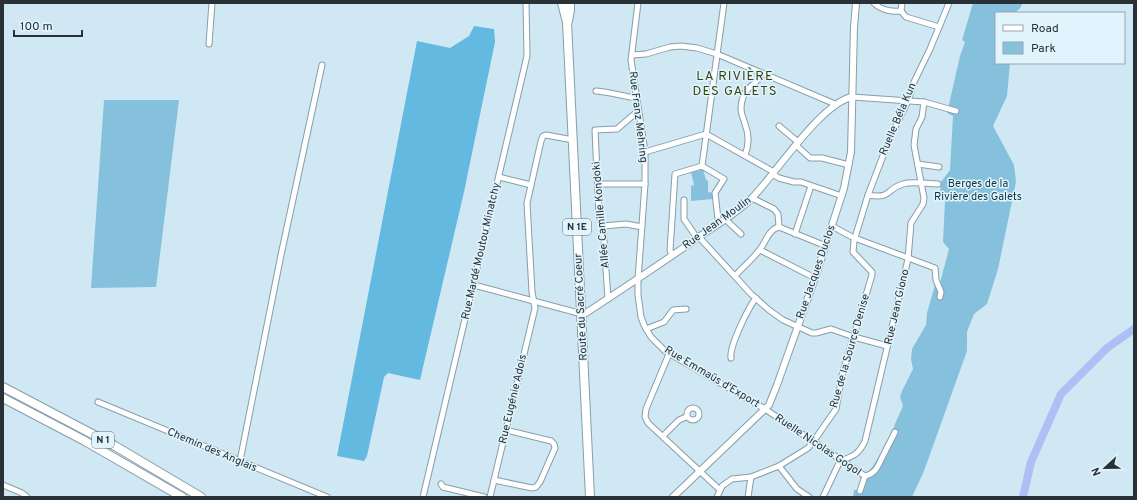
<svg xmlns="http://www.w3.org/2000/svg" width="1137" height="500" viewBox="0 0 1137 500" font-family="Overpass,sans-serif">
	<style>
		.green { fill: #85c1dc }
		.forest { fill: #63b9df }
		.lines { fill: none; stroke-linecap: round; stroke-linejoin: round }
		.river { stroke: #aebff5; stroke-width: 8 }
		.minor-casing { stroke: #879ea8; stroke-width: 7 }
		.tertiary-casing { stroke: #879ea8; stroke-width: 8 }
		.primary-casing { stroke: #879ea8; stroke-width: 10 }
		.trunk-casing { stroke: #879ea8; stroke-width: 10 }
		.minor { stroke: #fff; stroke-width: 5 }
		.tertiary { stroke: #fff; stroke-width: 6 }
		.primary { stroke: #fff; stroke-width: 8 }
		.trunk { stroke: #fff; stroke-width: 8 }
		.labels { text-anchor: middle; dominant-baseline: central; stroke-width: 3; stroke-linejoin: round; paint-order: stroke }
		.shield { fill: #e1f4fd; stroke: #606c72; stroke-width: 1 }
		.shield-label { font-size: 10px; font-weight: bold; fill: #283136 }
		.street-label { font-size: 11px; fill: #283136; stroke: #e1f4fd }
		.park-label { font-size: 11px; fill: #0b3444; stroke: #e1f4fd }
		.quarter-label { font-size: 13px; letter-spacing: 1px; fill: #38450b; stroke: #e1f4fd }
	</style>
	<rect width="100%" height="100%" fill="#d0e8f3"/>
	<g class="green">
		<polygon points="973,3 1022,3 1021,7 1015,13 996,13 996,63 1010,63 1007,96 993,126 1014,165 1016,182 998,269 987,304 974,314 967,332 967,351 924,471 912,497 853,497 854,490 862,490 871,469 891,438 895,424 903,406 900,397 902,391 913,369 911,359 912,349 926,325 927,313 935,285 940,283 949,249 943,242 945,201 940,195 941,182 950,170 953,116 947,113 960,56 965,42 962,40"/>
		<polygon points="104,100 179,100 156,287 91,288"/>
		<polygon points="703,169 706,180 708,181 708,192 713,193 713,199 691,201 691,186 694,185 691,172"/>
	</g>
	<polygon class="forest" points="474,26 494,29 495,42 464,192 420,380 388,373 384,377 367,456 364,461 337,456 417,41 450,48 469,36"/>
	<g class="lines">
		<polyline class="river" points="1023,497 1031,462 1061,394 1107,348 1134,329"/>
		<defs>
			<g id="minor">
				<polyline points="638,3 631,60 645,152 645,184 638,279 638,295 641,317 644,325 651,337 665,351 765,409 865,476"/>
				<path d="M874,3C881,10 892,12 901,11"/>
				<polyline points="901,11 906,17 939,27"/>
				<polyline points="901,11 902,3"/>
				<polyline points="209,44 212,3"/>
				<polyline points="632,55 646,54 670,47 681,46 697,48 717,54 835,104"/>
				<path d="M596,91C610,92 622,96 636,98"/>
				<polyline points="852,97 924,102 956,111"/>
				<polyline points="779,126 798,142"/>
				<polyline points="796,145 810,158 822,158 849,165"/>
				<polyline points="645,152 706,134 774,172"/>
				<path d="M745,155C749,145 749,134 745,124C744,119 741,115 741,109C741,103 743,93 748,89C755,82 758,82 762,73"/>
				<polyline points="918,164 939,167"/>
				<polyline points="702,166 724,3"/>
				<polyline points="772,174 779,178 794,182 801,182 842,196"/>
				<polyline points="499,177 531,185"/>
				<polyline points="598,184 645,184"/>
				<path d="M868,195C893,199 885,189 903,184C913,181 927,184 938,184"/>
				<polyline points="752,198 774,209 778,214 779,227"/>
				<polyline points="684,200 684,219 697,238"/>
				<polyline points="725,219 741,234"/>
				<polyline points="603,226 626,224 642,227"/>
				<polyline points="832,226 852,237 935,268 936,280 941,292 940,297"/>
				<polyline points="779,227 826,246"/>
				<polyline points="795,234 811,186"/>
				<polyline points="699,237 751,294 769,310 783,320 812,333 816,333 831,329 854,337 887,346"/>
				<polyline points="760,250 815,278"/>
				<polyline points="672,256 670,250 675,174 702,166 724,179 715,193 718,219 720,222"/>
				<path d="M735,276C743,267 754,258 761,248C766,241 769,229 779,227"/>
				<polyline points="474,285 582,314"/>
				<polyline points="608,299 603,226 599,216 595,130 617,129 638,111"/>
				<polyline points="646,329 664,322 673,310 686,309"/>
				<polyline points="669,354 646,409 645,417 648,423 720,490"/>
				<path d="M731,358C729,347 748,308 756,298"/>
				<polyline points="98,402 327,497"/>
				<circle cx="693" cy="414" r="6"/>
				<polyline points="663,436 679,420 686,417"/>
				<polyline points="240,461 281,255 322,65"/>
				<polyline points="779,466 797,489 809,497"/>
				<path d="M865,476C878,473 879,462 885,452C888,445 892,439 895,432"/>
				<polyline points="494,480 532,488 536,487 540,482 555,448 554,444 551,441 506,430"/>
				<polyline points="441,484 443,487 484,497"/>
				<polyline points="3,485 22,493 27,497"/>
				<polyline points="860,491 865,476"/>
				<polyline points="423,497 527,56 526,3"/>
				<polyline points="490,497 535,308 532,292 527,203 541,141 543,136 546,135 573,140"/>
				<polyline points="717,497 722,486 732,479 751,477 779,466 808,448 813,442 836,409 842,375 872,275 872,272 853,252 854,241 868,195 891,135 908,101 914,82 930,49 949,3"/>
				<polyline points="748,497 751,477"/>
				<path d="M823,497L840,461C854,456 859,454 865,441L908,259L911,223L923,204L924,198L914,145L916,129L922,117L924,102"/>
			</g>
			<g id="tertiary">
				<path d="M582,314L586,313C624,288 662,263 699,237C716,225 736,214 751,199C775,175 821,103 852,97"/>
				<polyline points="673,497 765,409 769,405 777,385 815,278 844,188 851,152 854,27 856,3"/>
			</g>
			<g id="primary">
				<polyline points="562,3 567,22 590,497"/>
				<polyline points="568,21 570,10 570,3"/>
			</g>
			<g id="trunk">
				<polyline points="3,387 115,446 201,497"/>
				<polyline points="3,398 85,441 182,497"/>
			</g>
		</defs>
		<use href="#minor" class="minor-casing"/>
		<use href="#tertiary" class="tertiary-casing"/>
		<use href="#primary" class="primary-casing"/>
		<use href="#trunk" class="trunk-casing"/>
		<use href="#minor" class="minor"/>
		<use href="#tertiary" class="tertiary"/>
		<use href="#primary" class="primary"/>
		<use href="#trunk" class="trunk"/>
	</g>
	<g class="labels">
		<g class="shield">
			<rect x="563" y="219" width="28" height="16" rx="3"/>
			<rect x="92" y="432" width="22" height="16" rx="3"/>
		</g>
		<g class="shield-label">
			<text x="577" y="227">N 1E</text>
			<text x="103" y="440">N 1</text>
		</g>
		<g class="street-label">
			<text transform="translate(638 117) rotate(83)">Rue Franz Mehring</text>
			<text transform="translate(898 119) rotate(-67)">Ruelle Béla Kun</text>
			<text transform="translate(601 215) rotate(-95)">Allée Camille Kondoki</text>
			<text transform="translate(717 223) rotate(-36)">Rue Jean Moulin</text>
			<text transform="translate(481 251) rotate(-77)">Rue Mardé Moutou Minatchy</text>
			<text transform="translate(816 272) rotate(-71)">Rue Jacques Duclos</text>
			<text transform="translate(581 307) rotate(-93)">Route du Sacré Coeur</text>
			<text transform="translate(897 307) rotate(-77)">Rue Jean Giono</text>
			<text transform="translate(850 351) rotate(-74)">Rue de la Source Denise</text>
			<text transform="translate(712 377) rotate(31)">Rue Emmaüs d'Export</text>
			<text transform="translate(513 399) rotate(-77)">Rue Eugénie Adois</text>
			<text transform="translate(818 445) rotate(34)">Ruelle Nicolas Gogol</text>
			<text transform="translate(212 450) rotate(23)">Chemin des Anglais</text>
		</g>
		<g class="park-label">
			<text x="978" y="184">Berges de la<tspan x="978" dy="13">Rivière des Galets</tspan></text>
		</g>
		<g class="quarter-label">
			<text x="735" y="77">LA RIVIÈRE<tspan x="735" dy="15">DES GALETS</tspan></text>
		</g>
	</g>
	<rect width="1137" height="500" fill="none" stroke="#283136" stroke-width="8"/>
	<rect x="995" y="12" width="130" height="52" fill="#e1f4fd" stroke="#97a6ad"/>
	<rect x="1003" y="25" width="20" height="6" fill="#ffffff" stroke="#97a6ad"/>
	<text x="1031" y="32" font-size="12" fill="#283136">Road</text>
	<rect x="1003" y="42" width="20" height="12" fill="#85c1dc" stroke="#97a6ad"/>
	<text x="1031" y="52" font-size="12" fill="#283136">Park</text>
	<g transform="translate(1105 468) rotate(248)" stroke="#e1f4fd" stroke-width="3" paint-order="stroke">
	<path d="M0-3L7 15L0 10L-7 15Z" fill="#283136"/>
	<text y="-6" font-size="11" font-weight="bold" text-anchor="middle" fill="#283136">N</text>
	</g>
	<path d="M14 30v6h68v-6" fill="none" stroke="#283136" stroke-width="2"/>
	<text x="20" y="30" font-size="12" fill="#283136" stroke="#e1f4fd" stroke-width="3" paint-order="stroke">100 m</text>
</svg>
